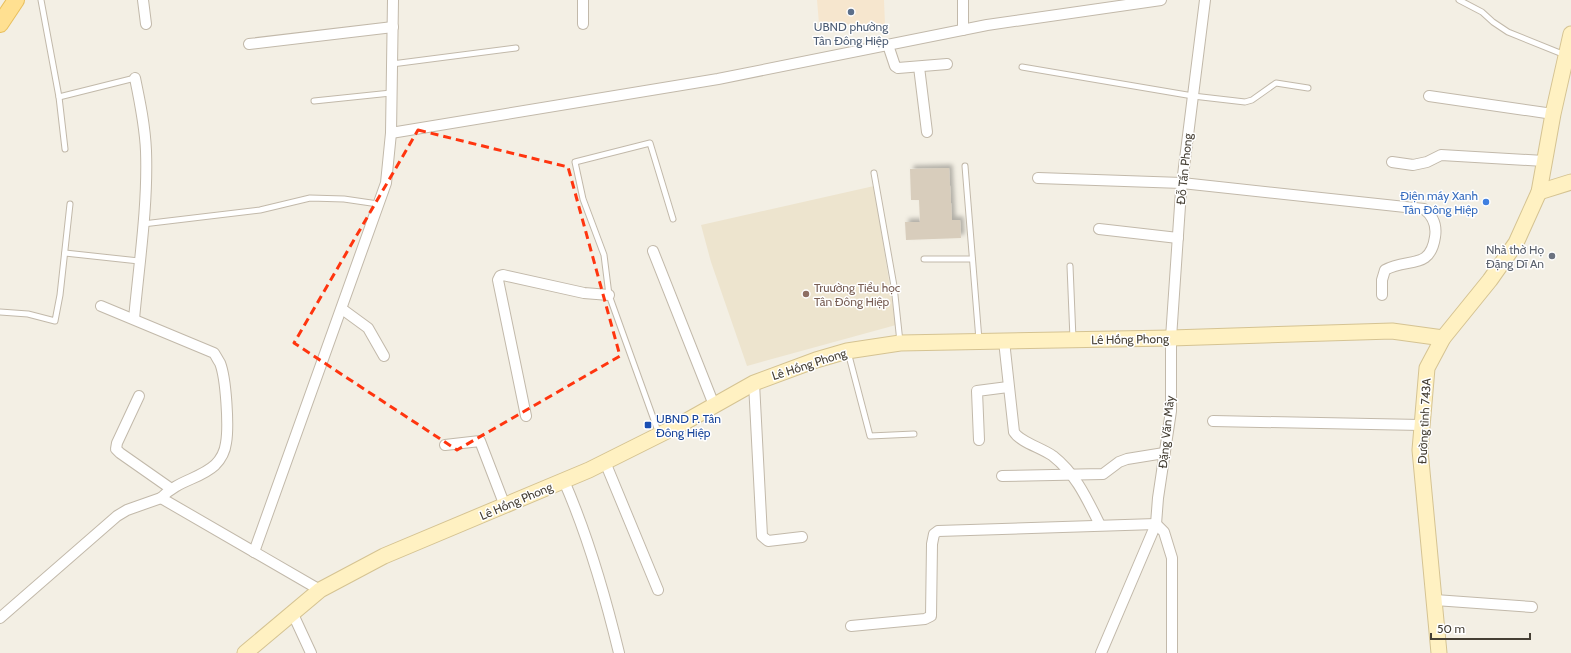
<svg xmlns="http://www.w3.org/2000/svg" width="1571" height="653" viewBox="0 0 1571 653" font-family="Cabin,sans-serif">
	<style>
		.commercial { fill: #f6e6ce }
		.education { fill: #ede4ce }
		.building { fill: #d8cdbc; filter: url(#shadow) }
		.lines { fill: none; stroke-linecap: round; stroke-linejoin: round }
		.lane-casing { stroke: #c2b9aa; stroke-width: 7 }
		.street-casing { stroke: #c2b9aa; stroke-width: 12 }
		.secondary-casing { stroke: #d5c392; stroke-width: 17 }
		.primary-casing { stroke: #e8bf5d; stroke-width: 18 }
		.lane { stroke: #fff; stroke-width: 5 }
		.street { stroke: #fff; stroke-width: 10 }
		.secondary { stroke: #fff1c2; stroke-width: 15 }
		.primary { stroke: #ffe091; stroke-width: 16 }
		.marked { fill: none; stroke: #ff350f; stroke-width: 3; stroke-dasharray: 8 5; stroke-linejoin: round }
		.service-dot { fill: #5c6f8a; stroke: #fff; stroke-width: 1.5 }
		.shop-dot { fill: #3f7fe0; stroke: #fff; stroke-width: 1.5 }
		.worship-dot { fill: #6b7280; stroke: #fff; stroke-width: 1.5 }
		.education-dot { fill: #8d6e63; stroke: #fff; stroke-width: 1.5 }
		.transit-dot { fill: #1a4fb4; stroke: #fff; stroke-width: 1.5 }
		.labels { text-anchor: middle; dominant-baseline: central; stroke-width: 3; stroke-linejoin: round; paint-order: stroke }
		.service-label { font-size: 12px; fill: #4e5e75; stroke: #fff }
		.street-label { font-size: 12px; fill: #453f34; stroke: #fff }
		.shop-label { font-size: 12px; fill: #366cbe; stroke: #fff; text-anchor: end }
		.worship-label { font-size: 12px; fill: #5b616d; stroke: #fff; text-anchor: end }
		.education-label { font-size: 12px; fill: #785e54; stroke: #fff; text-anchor: start }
		.transit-label { font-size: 12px; fill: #164399; stroke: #fff; text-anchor: start }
	</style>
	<defs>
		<filter id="shadow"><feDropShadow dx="3.5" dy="-3.5" stdDeviation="2" flood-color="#0004"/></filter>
	</defs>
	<rect width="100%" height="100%" fill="#f3efe4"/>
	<polygon class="commercial" points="817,0 884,0 885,25 819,24"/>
	<polygon class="education" points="874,186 896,325 747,366 711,262 701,225"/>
	<polygon class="building" points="949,168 952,220 960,220 961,238 906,240 905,222 920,222 919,200 911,200 910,169"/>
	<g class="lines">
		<defs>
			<g id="lane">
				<polyline points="41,0 59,97 65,149"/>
				<polyline points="1459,0 1482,12 1493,22 1508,32 1565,55"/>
				<polyline points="392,64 516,48"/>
				<polyline points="1022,67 1193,96 1245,102 1252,100 1276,83 1308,88"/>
				<polyline points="59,97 135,78"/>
				<polyline points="314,101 391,93"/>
				<polyline points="965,166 979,340"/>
				<polyline points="874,173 894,286 900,342"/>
				<polyline points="143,224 260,210 310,198 344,199 378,204"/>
				<polyline points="65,253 139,261"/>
				<polyline points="924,259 972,259"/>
				<polyline points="1070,266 1073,339"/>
				<polyline points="0,312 28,314 55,321 60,295 70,204"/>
				<polyline points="848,352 870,436 914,434"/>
				<polyline points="659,434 609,295 604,255 583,199 575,162 650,143 673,219"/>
			</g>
			<g id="street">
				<polyline points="143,0 146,24"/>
				<polyline points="583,0 583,24"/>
				<polyline points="963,0 963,30"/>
				<polyline points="249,44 393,27"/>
				<polyline points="888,45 895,66 898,68 947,64"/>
				<polyline points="919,67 927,132"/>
				<polyline points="1429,96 1553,114"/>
				<polyline points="391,133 718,79 987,25 1161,0"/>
				<polyline points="1392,162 1413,165 1427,162 1441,155 1544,161"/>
				<path d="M1038,178L1182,183L1424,209C1433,216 1437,225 1435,237C1430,271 1407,257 1385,270L1382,280V295"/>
				<polyline points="1099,229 1178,238"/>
				<polyline points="653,251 714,405"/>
				<path d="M101,306L214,353C216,356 218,360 220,363C226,378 229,426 226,443C225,451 221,459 215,465C200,479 178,480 161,498L320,590"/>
				<polyline points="342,309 368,328 384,356"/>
				<path d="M134,319C139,264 148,206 146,151C145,126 140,102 135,78"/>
				<path d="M1004,341L1014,432C1020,442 1042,448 1053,456C1076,474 1087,499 1100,525"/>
				<polyline points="754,383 762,536 768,541 802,537"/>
				<polyline points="139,396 117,443 116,449 120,453 170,488"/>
				<polyline points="526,416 498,280 500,276 503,275 584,293 609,295"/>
				<polyline points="1213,421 1421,425"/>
				<polyline points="979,440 977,391 1008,387"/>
				<polyline points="445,445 480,441 505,506"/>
				<polyline points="605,462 658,590"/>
				<polyline points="1002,476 1103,474 1119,462 1127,459 1164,453"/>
				<path d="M564,481C588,536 605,595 619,653"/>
				<polyline points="254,552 386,183 391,133 393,0"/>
				<polyline points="1435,600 1532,607"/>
				<polyline points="292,612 311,653"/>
				<polyline points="0,618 117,516 127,510 161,498"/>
				<polyline points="851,626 925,619 931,616 932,544 934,534 938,531 1156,524 1164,532 1172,558 1172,653"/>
				<polyline points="1101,653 1156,524 1158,498 1171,411 1171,338 1181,191 1205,0"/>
			</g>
			<g id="secondary">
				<polyline points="1539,192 1571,182"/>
				<polyline points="245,653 320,590 384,556 589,470 683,423 754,383 816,360 847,351 900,343 1171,338 1392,331 1443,338"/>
				<polyline points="1439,653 1420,450 1427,368 1443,338 1490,280 1516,243 1539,192 1553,114 1571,34"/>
			</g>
			<polyline id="primary" points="0,24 16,0"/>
		</defs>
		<use href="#lane" class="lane-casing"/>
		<use href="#street" class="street-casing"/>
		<use href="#secondary" class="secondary-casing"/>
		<use href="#primary" class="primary-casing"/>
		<use href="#lane" class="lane"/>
		<use href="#street" class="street"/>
		<use href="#secondary" class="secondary"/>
		<use href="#primary" class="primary"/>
	</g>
	<path class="marked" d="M418,130L568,167L620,356L457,450L294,343Z"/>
	<circle class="service-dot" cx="851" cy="12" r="4"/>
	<circle class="shop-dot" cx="1486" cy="202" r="4"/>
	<circle class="worship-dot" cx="1552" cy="256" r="4"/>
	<circle class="education-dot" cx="806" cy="294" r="4"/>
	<rect class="transit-dot" x="644" y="421" width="8" height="8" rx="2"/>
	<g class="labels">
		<g class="service-label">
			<text x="851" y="26">UBND phường<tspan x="851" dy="14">Tân Đông Hiệp</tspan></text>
		</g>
		<g class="street-label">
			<text transform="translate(1184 169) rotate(-84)">Đỗ Tấn Phong</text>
			<text transform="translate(1130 339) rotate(-1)">Lê Hồng Phong</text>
			<text transform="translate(809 364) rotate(-18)">Lê Hồng Phong</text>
			<text transform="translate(1424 421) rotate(-87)">Đường tỉnh 743A</text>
			<text transform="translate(1166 432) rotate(-84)">Đặng Văn Mây</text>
			<text transform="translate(516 501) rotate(-23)">Lê Hồng Phong</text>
		</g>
		<g class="shop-label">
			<text x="1478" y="195">Điện máy Xanh<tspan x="1478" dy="14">Tân Đông Hiệp</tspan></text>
		</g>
		<g class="worship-label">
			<text x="1544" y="249">Nhà thờ Họ<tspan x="1544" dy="14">Đặng Dĩ An</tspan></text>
		</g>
		<g class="education-label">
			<text x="814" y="287">Truường Tiểu học<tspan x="814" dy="14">Tân Đông Hiệp</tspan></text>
		</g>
		<g class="transit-label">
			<text x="656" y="418">UBND P. Tân<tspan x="656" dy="14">Đông Hiệp</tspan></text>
		</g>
	</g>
	<path d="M1431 633v6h99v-6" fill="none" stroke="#453f34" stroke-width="2"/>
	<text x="1437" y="633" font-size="12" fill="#453f34" stroke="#ffffff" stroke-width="3" paint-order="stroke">50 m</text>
</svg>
